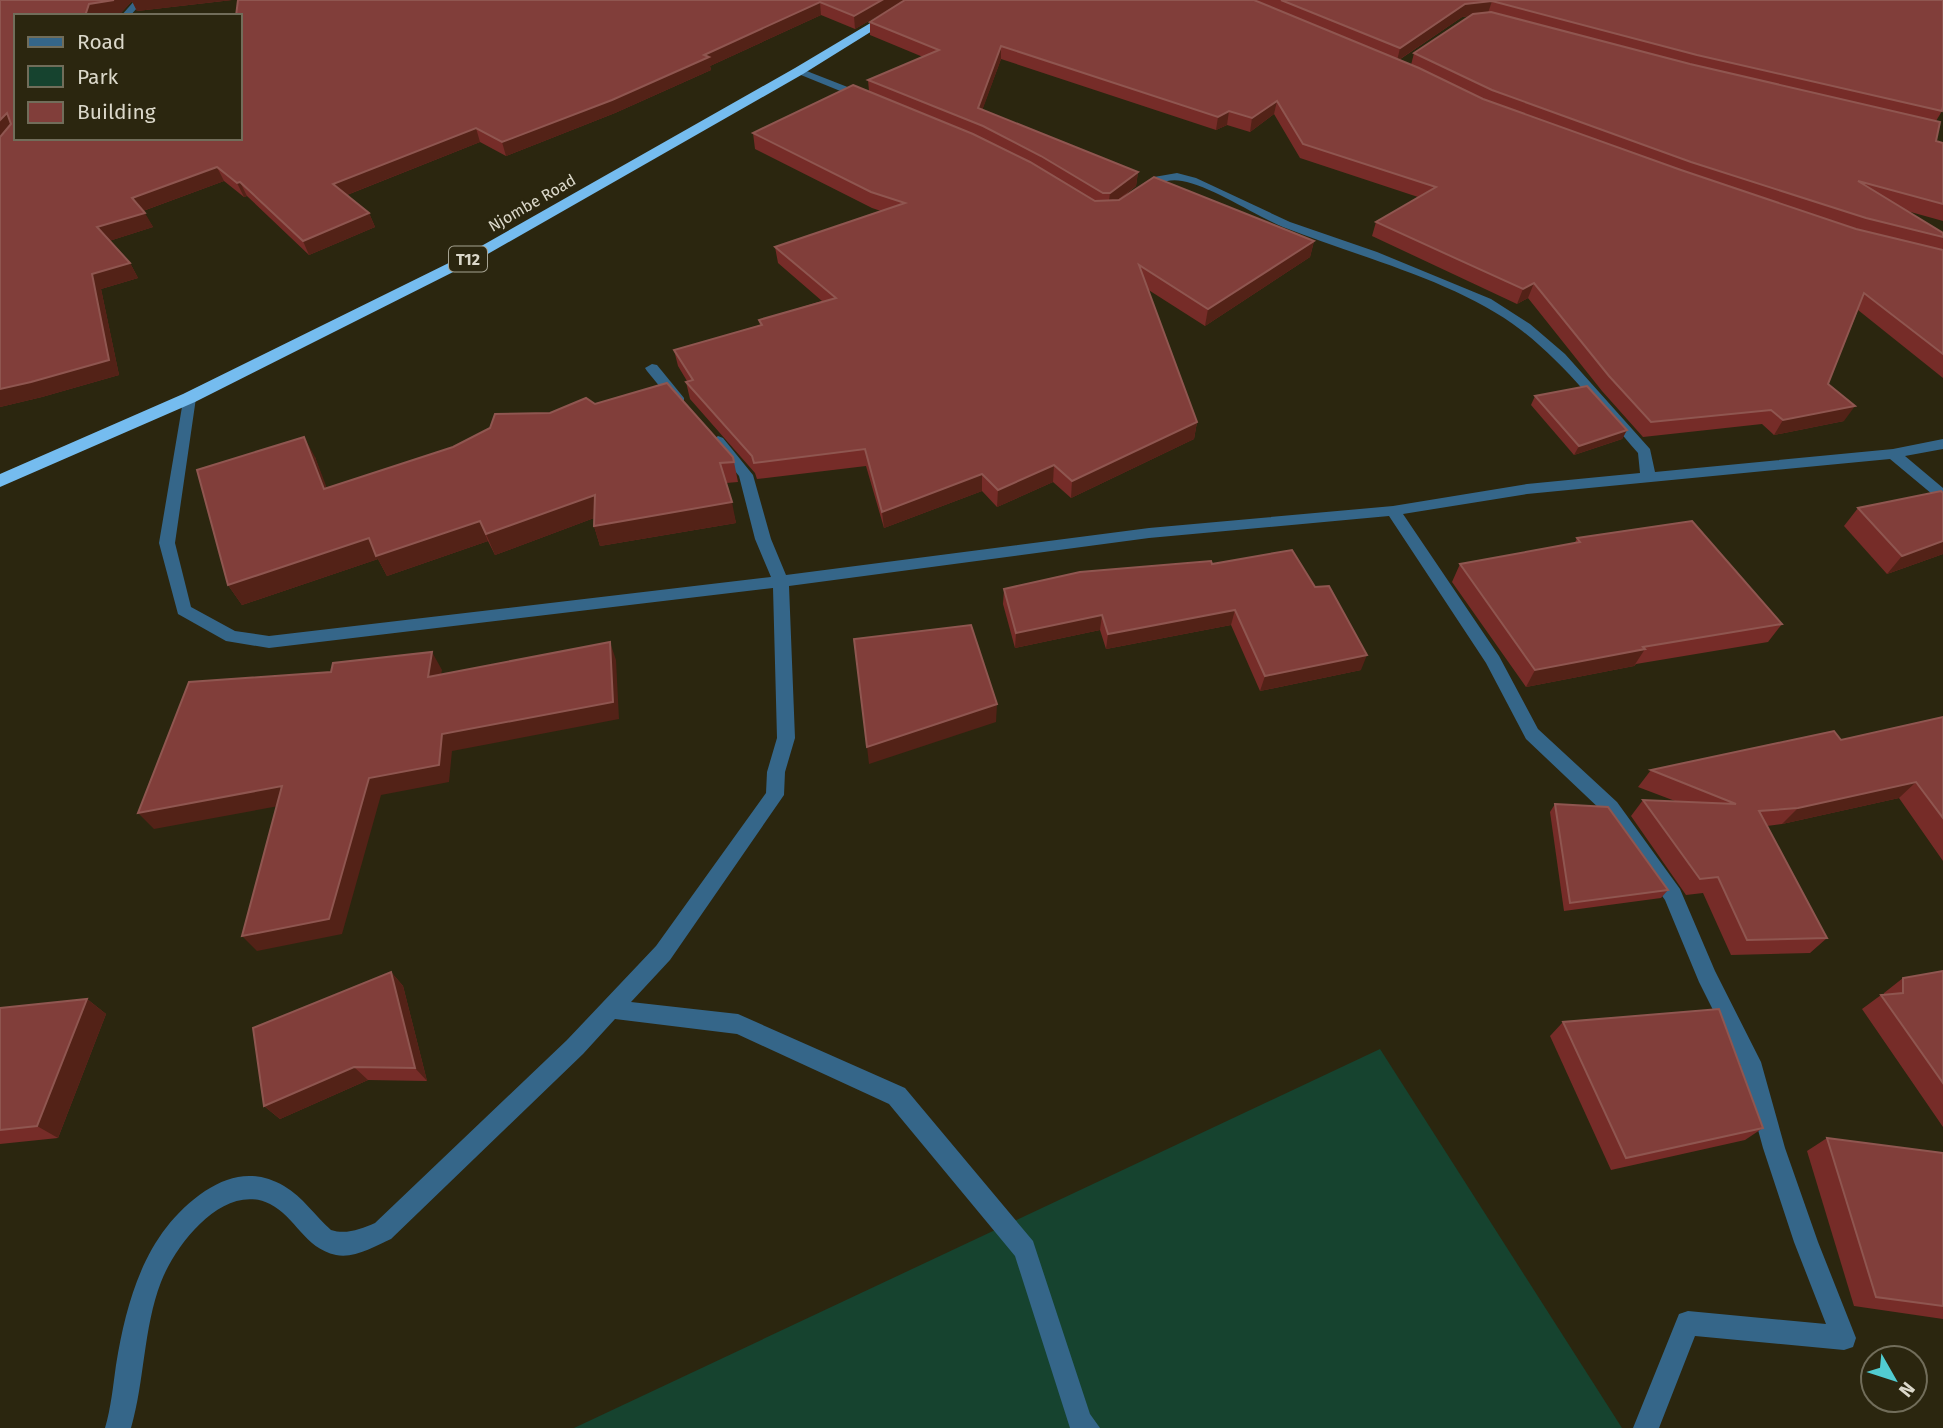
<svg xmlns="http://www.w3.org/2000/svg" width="1943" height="1428" viewBox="0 0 1943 1428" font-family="'Fira Sans',sans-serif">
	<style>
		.green { fill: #16432f }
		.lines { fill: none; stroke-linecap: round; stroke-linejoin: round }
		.minor { fill: #356689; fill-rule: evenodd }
		.highway { fill: #75bcef; fill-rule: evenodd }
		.wall { fill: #762c28; fill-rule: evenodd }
		.shaded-wall { fill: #532217 }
		.building { fill: #813e3a; stroke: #8f5650; stroke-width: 2 }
		.labels { text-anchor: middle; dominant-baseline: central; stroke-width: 5; stroke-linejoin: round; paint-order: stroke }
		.far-street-label { font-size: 16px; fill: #dbd8ca; stroke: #2b260f }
		.shield { fill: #2b260f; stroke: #a6a392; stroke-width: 2 }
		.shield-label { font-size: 16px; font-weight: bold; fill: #dbd8ca }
	</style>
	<rect width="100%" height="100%" fill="#2b260f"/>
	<polygon class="green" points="1380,1049 1622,1428 574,1428"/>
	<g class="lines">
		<g class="minor">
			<polygon points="135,0 144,0 130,16 121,16"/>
			<polygon points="799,68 868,95 869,97 860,99 796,73 794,71"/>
			<path d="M1177,173L1196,178L1290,222L1377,252L1491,299L1530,324L1565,354L1650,449L1655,472L1893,449L1943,439V449L1905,456L1943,488V501L1938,499L1890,459L1527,494L1403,514L1499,656L1538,729L1617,802L1680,889L1715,971L1761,1062L1785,1148L1818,1242L1856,1338L1853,1347L1844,1350L1695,1336L1659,1428H1633L1679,1314L1688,1311L1826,1324L1794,1242L1763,1148L1740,1064L1699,982L1665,900L1603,812L1526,739L1486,663L1389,516L1149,538L789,586L795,738L785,772L784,795L670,960L631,1002L738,1014L905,1088L1033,1241L1090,1414L1100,1428H1070L1015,1256L889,1104L737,1034L615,1019L583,1054L391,1239C375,1246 354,1259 336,1255C304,1248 296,1217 270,1204C224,1181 175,1245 161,1282C143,1329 145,1380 131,1428H105C111,1408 113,1386 116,1365C127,1298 146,1231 205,1191C231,1174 256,1170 284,1186C303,1197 315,1216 331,1230C346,1235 361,1229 375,1223L567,1040L656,946L766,793L767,772L777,738L773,588L269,648L226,641L178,614L159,543L184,395H194L196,398L175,543L191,607L235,631L269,636L771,577L755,539L739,476L711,441L718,436L723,438L753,475L771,539L786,575L1149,528L1393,506L1527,484L1640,473L1638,453C1601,411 1566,365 1521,330C1458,281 1358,257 1283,227C1254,215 1211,186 1182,181C1166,178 1155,185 1143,193L1133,191L1154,177Z"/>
			<polygon points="652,364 657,365 684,398 684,404 674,404 647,371 645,368"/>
		</g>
		<polygon class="highway" points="909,0 922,0 803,74 479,259 195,402 0,487 0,474 183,394 469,253 795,68"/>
	</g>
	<g class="wall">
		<polygon points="0,0 232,0 137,11 132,1 120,14 102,16 16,16 16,138 240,138 240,16 905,0 855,29 821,15 710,66 711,70 615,113 506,156 480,142 347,195 369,213 375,227 309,255 247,196 244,197 224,181 143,211 153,227 109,241 130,263 138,278 101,289 119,375 42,397 0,407"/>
		<path d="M905,0H1943L1942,111L1936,121V141L1943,143V221L1907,211L1943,237V378L1858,310L1828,384L1844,421L1774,435L1762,424L1643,437L1602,391L1528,298L1517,304L1372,236L1376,222L1418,197L1300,158L1274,114L1250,132L1227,125L1216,130L1001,59L982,110L1138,172L1136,186L1119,200L1314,241L1310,257L1205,326L1147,289L1197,422L1194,439L1071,498L1053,482L997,507L982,491L884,528L866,466L757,479L755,473L690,399L686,382L687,381L678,366L674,350L760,325L759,320L822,301L778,263L775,247L881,211L872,208L755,149L753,133L869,91L868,80L923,57L870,35V22ZM1470,16L1414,53L1411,65L1399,60L1462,17Z"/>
		<polygon points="1535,396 1627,430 1622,439 1574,455 1531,405"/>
		<polygon points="595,404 733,457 738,482 726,483 736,523 600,546 594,526 594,518 495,555 488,541 387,576 378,559 242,605 228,585 315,457 326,488 453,447 550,413"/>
		<polygon points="1943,493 1943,554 1887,574 1844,526 1858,508"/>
		<polygon points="1577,538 1782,624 1768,642 1636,664 1634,666 1526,687 1452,582 1460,564 1575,543"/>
		<polygon points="1212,564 1361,670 1260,691 1231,625 1106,649 1100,630 1015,648 1003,604 1004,589"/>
		<polygon points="1943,717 1943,861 1899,798 1782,824 1767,826 1827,938 1810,953 1731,955 1703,893 1686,895 1631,816 1643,800 1675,801 1638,787 1651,770 1841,740"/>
		<polygon points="1555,804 1668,890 1661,898 1564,911 1550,812"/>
		<polygon points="1943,971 1943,1127 1862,1009 1881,995 1884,995 1884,993 1903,978"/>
		<polygon points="391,972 403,986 427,1081 368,1080 280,1119 264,1106"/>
		<polygon points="87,999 106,1014 58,1138 0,1144 0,1008"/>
		<polygon points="1563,1022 1763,1128 1745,1140 1611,1170 1550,1036"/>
		<polygon points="1827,1138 1943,1153 1943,1319 1854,1306 1807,1151"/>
	</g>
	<g class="shaded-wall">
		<polygon points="114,0 232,0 137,11 132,1 120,14 102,16 85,16 89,4"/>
		<polygon points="882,0 905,0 855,29 854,16"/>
		<polygon points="1492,1 1488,13 1462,17 1397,61 1400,48 1465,4"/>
		<polygon points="820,2 821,15 710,66 711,70 615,113 506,156 502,142 704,55"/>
		<polygon points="1001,46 1001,59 978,122 978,108"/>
		<polygon points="1277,101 1274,114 1250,132 1252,118"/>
		<polygon points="1229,111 1227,125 1216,130 1218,117"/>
		<polygon points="7,113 16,127 0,142 0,120"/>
		<polygon points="476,128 480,142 339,198 333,184"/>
		<polygon points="217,167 224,181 140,212 132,198"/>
		<polygon points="1138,172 1136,186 1108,207 1110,193"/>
		<polygon points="240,182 247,196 244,197 237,183"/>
		<polygon points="145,213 153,227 106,242 97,227"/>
		<polygon points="369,213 375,227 309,255 303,241"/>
		<polygon points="1314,241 1310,257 1205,326 1208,309"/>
		<polygon points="130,263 138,278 101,289 119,375 42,397 0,407 0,389 92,274"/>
		<polygon points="1534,283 1528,298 1517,304 1523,289"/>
		<polygon points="1855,406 1844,421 1774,435 1783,420"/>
		<polygon points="1197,422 1194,439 1071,498 1072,481"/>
		<polygon points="1627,430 1622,439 1574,455 1579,446"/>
		<polygon points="304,437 315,457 335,509 324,489"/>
		<polygon points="1054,465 1053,482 997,507 998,490"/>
		<polygon points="982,474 982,491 884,528 882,512"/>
		<polygon points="595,495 602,515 495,555 486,534"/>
		<polygon points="732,502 736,523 600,546 594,526"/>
		<polygon points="480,521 488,541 387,576 378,559 242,605 228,585 369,538"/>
		<polygon points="1943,541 1943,554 1887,574 1902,556"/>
		<polygon points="1235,610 1231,625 1106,649 1108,634"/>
		<polygon points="1102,615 1100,630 1015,648 1016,633"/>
		<polygon points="610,642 616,660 619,719 452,751 449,782 381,795 342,934 257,951 242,936 369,778 442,734"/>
		<polygon points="1645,649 1634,666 1526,687 1535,670"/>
		<polygon points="432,652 442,670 437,694 428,677"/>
		<polygon points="1367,655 1361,670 1260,691 1265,676"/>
		<polygon points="997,704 996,722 869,764 867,747"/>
		<polygon points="1916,782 1899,798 1782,824 1798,808"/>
		<polygon points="282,786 295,803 154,829 138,813"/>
		<polygon points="391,972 403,986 427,1081 415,1068"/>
		<polygon points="87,999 106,1014 58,1138 37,1126"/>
		<polygon points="354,1067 368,1080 280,1119 264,1106"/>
	</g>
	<g class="building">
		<polygon points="0,0 114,0 89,4 85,16 16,16 16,138 240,138 240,16 236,16 238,0 882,0 854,16 820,2 704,55 709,57 612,100 502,142 476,128 333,184 369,213 303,241 240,182 237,183 217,167 132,198 145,213 97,227 130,263 92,274 109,360 31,382 0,389 0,137 11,124 7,113 0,120"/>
		<polygon points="905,0 1254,0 1419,68 1483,99 1681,170 1856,229 1943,250 1943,354 1864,293 1828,384 1855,406 1783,420 1771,410 1651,422 1609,376 1534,283 1523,289 1376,222 1436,187 1303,144 1277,101 1252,118 1229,111 1218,117 1001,46 978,108 1138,172 1110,193 1103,193 1041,156 983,126 868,80 939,50 870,22"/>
		<polygon points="1281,0 1943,0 1943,106 1942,111 1697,55 1492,1 1465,4 1400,48"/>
		<polygon points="1491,12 1690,64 1940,122 1936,141 1943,143 1943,204 1858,181 1943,233 1943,237 1866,218 1691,162 1492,90 1414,53 1473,14"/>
		<polygon points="853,85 973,134 1030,162 1095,201 1119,200 1154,177 1314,241 1208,309 1139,265 1197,422 1072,481 1054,465 998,490 982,474 882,512 865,449 754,463 752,456 686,382 693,380 674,350 762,325 759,320 836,298 775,247 905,203 871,192 753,133"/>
		<polygon points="667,383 733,457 734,462 720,463 732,502 594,526 595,495 486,534 480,521 376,556 369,538 228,585 197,470 304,437 324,489 453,447 490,428 495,414 550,413 586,398 595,404"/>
		<polygon points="1587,386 1627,430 1579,446 1535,396"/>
		<polygon points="1941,491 1943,493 1943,541 1902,556 1858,508"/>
		<polygon points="1692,521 1782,624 1643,647 1645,649 1535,670 1460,564 1580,542 1577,538"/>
		<polygon points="1292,550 1315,587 1329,586 1367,655 1265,676 1235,610 1108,634 1102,615 1016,633 1004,589 1080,572 1211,561 1212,564"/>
		<polygon points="971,625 997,704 867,747 854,639"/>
		<polygon points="610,642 613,702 442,734 439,765 369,778 329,919 242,936 282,786 138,813 189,682 331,672 333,663 432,652 428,677"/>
		<polygon points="1943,717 1943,818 1916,782 1798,808 1759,811 1827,938 1747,940 1718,877 1700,879 1643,800 1736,804 1651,770 1834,731 1841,740"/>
		<polygon points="1555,804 1608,807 1668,890 1570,903"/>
		<polygon points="1943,971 1943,1083 1881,995 1903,993 1903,978"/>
		<polygon points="391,972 415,1068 354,1067 264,1106 253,1028"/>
		<polygon points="87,999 37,1126 0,1130 0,1008"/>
		<polygon points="1719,1009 1763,1128 1626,1158 1563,1022"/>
		<polygon points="1827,1138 1943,1153 1943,1306 1876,1297"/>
	</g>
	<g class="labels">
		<g class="far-street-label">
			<text transform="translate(532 203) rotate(-30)">Njombe Road</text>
		</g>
		<rect class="shield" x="449" y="246.5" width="38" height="25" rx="5"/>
		<g class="shield-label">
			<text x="468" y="259">T12</text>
		</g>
	</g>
	<rect x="14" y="14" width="228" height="126" fill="#2b260f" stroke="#716d5a" stroke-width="2"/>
	<rect x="28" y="37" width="35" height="10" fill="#356689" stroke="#716d5a" stroke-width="2"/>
	<text x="77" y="49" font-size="21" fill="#dbd8ca">Road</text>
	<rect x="28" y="66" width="35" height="21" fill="#16432f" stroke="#716d5a" stroke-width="2"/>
	<text x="77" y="84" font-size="21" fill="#dbd8ca">Park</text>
	<rect x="28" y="102" width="35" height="21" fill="#813e3a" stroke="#716d5a" stroke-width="2"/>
	<text x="77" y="119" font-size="21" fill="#dbd8ca">Building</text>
	<g transform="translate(1894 1379) rotate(129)"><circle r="33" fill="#2b260f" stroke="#716d5a" stroke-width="2"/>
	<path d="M0-5L12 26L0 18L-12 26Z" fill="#51ccd1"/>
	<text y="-10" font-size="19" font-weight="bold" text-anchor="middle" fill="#dbd8ca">N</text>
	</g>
</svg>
